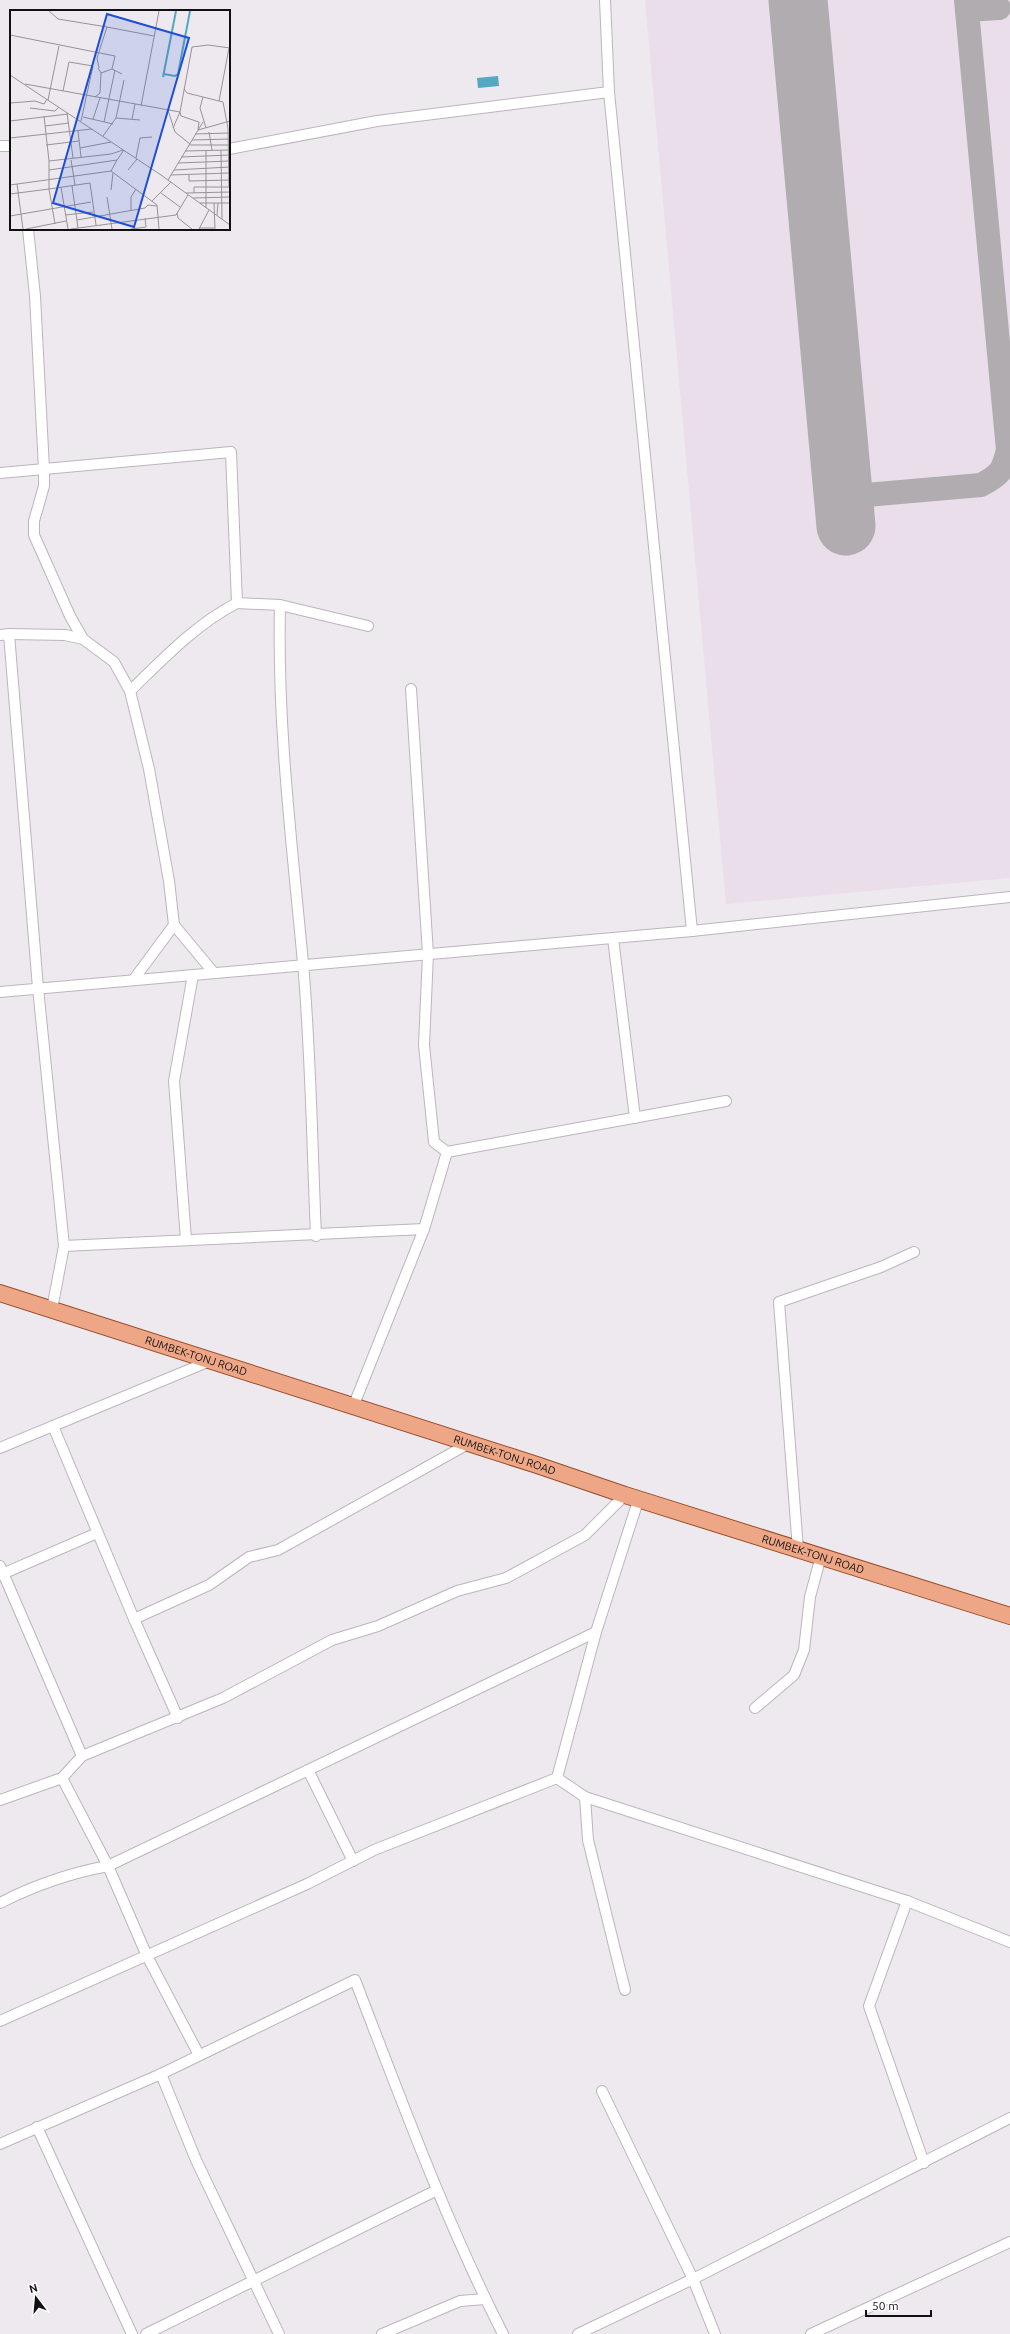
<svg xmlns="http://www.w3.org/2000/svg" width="1010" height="2334" viewBox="0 0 1010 2334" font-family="Ubuntu,sans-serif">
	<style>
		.built { fill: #e9dee9 }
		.water { fill: #55a7c3 }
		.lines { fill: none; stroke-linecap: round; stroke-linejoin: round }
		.taxiway { stroke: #b0acb0; stroke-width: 24 }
		.runway { stroke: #b0acb0; stroke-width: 59 }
		.minor-casing { stroke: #bab6bb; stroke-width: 12 }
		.primary-casing { stroke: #994c28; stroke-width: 18 }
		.minor { stroke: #fff; stroke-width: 10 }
		.primary { stroke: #eea786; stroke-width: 16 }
		.labels { text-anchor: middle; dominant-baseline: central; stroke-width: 3; stroke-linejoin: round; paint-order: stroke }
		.street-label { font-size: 11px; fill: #110f11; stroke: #fff }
		.inset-river { fill: none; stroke: #55a7c3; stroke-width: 2 }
		.inset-road { fill: none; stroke: #969296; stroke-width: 1 }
		.view { fill: #1d4ed8; fill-opacity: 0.15; stroke: #1d4ed8; stroke-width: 2 }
		.inset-edge { fill: none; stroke: #110f11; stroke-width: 2 }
	</style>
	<rect width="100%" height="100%" fill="#eee9ee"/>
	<polygon class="built" points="645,0 1010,0 1010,878 726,904"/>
	<polygon class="water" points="498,76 499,86 478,88 477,78"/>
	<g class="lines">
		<g class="taxiway">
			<polyline points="967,10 999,8"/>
			<path d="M843,497L981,485C1000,475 1003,471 1008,450L966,0"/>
		</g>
		<polyline class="runway" points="798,0 846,526"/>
		<defs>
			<g id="minor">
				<polyline points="605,0 609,92 692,931"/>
				<polyline points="0,146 11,146"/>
				<polyline points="229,149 377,121 609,92"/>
				<polyline points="28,229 35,296 44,469 44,486 34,521 34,535 70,616 83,639"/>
				<polyline points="0,473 231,452 237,603 280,605 368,626"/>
				<path d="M280,605C277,725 292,844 303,963C311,1054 312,1145 316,1236"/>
				<path d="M9,634L65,635L83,639L114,662L130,691C163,659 196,624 237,603"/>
				<polyline points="0,635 9,634 38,988 64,1246 52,1309"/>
				<polyline points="411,689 428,954 424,1045 434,1142 447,1152"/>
				<polyline points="130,691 149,769 169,881 174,925 134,979"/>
				<polyline points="174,925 214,973"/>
				<polyline points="613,938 635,1118"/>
				<polyline points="0,992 692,931 1010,897"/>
				<polyline points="186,1240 174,1081 193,975"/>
				<polyline points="64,1246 424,1229"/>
				<polyline points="353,1407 424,1229 447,1152 726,1101"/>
				<polyline points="53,1426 134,1619"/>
				<polyline points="0,1448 210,1361"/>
				<polyline points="798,1549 779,1302 881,1267 914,1252"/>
				<polyline points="0,1566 82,1756"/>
				<polyline points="0,1575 97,1533"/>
				<polyline points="755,1708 794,1675 804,1650 810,1597 821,1556"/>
				<polyline points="178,1718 134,1619 209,1585 249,1557 278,1550 468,1444"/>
				<polyline points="308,1770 353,1861"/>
				<polyline points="62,1778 108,1866 147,1956 199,2055"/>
				<polyline points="557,1778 596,1632"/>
				<polyline points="585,1797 588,1840 625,1990"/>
				<polyline points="0,1800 62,1778 82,1756 223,1698 332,1640 378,1626 457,1591 506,1578 585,1535 625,1495"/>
				<polyline points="907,1901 869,2006 924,2163"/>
				<path d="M0,1903C35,1885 70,1873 108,1866L596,1632L639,1498"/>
				<polyline points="0,2021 307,1884 374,1850 557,1778 585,1797 907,1901 1010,1942"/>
				<polyline points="161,2074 196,2160 279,2334"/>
				<polyline points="602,2091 693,2279 715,2334"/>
				<polyline points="37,2127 132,2334"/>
				<path d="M0,2144L161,2074L355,1980C401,2099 445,2220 503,2334"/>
				<polyline points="146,2334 437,2190"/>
				<polyline points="382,2334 460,2301 485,2299"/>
				<polyline points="578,2334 693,2279 1010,2118"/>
				<polyline points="811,2334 1010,2242"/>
			</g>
			<g id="primary">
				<path id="s1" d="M0,1293L537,1465L625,1495L1010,1616"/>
			</g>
		</defs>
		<use href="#minor" class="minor-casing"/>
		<use href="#primary" class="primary-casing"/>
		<use href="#minor" class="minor"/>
		<use href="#primary" class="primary"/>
	</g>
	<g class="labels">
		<g class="street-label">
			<text stroke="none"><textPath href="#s1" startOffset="206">RUMBEK-TONJ ROAD</textPath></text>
			<text stroke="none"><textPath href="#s1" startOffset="530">RUMBEK-TONJ ROAD</textPath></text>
			<text stroke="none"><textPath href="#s1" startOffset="854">RUMBEK-TONJ ROAD</textPath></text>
		</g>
	</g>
	<g transform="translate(10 10)">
		<rect width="220" height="220" fill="#eee9ee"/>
		<path class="inset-river" d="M154,64L165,66L168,64L180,1M153,67L166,1"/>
		<path class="inset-road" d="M39,1L48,9L97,17M0,25L105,46L102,59L112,64M88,58L91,63L102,59M89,58L87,48L97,17L144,26M0,65L151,165L220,215M15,74L170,102L171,106L189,112L188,120L220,111M174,79L177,83L213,92L218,118L219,177M53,81L59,52L83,56L71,111M85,87L90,83L91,63M193,87L190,98L196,118M38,90L49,36M209,91L219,38M0,93L25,91L34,94L37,89M131,96L149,1M20,98L45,101L49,97M158,100L165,122L180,134M57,103L63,148M34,106L39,151V179L80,173L86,215M73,107L103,114M106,108L114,70M83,109L90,88M122,109L125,94M0,111L58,104M94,112L105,60M35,116L59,113M163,118L170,102L182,37L198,35L220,38M68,121L70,138M199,122L202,140M185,124L219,123M93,126L106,108L130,110M0,128L82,119M182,130L220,129M36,135L69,131M179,135H219M211,140L212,209M175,141L219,140M71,147L70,138L101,132M171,147L220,145M126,148L130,128L142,127M61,150L65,175M39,151L101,144L113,140M168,153L220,151M39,160L107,150L114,140M118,160L127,149M164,160L220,157M101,161L107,150M161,165L219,163M179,165V171L220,170M158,170L193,112M7,174L13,219M0,175L101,161L147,195L149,219M62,176L68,218M51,177L58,219M101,180L103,163M151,183L170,197M176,183L220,182M184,183V177H220M0,184L39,179L45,214M97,187L102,219M183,188L220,187M142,191L161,172M190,193H220M204,193L205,219M196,198V141M121,201V187L126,179M167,203L168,208L182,219M55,205L83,202M207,205L208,193M0,206L81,192M67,210L135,198L138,195L147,196M189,218H204M16,219L56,211M61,219L166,205L178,185M121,219L136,217L135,208M189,219L199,200"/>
		<path class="view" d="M97,4L179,28L124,217L43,193Z"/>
		<rect width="220" height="220" class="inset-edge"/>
	</g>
	<g transform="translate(36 2298) rotate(344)" stroke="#ffffff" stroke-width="3" paint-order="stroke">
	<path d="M0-3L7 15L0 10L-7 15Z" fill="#110f11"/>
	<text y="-6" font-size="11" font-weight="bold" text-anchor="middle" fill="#110f11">N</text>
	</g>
	<path d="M866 2310v6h65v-6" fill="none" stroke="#110f11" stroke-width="2"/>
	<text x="872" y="2310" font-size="12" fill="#110f11" stroke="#ffffff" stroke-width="3" paint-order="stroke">50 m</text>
</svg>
